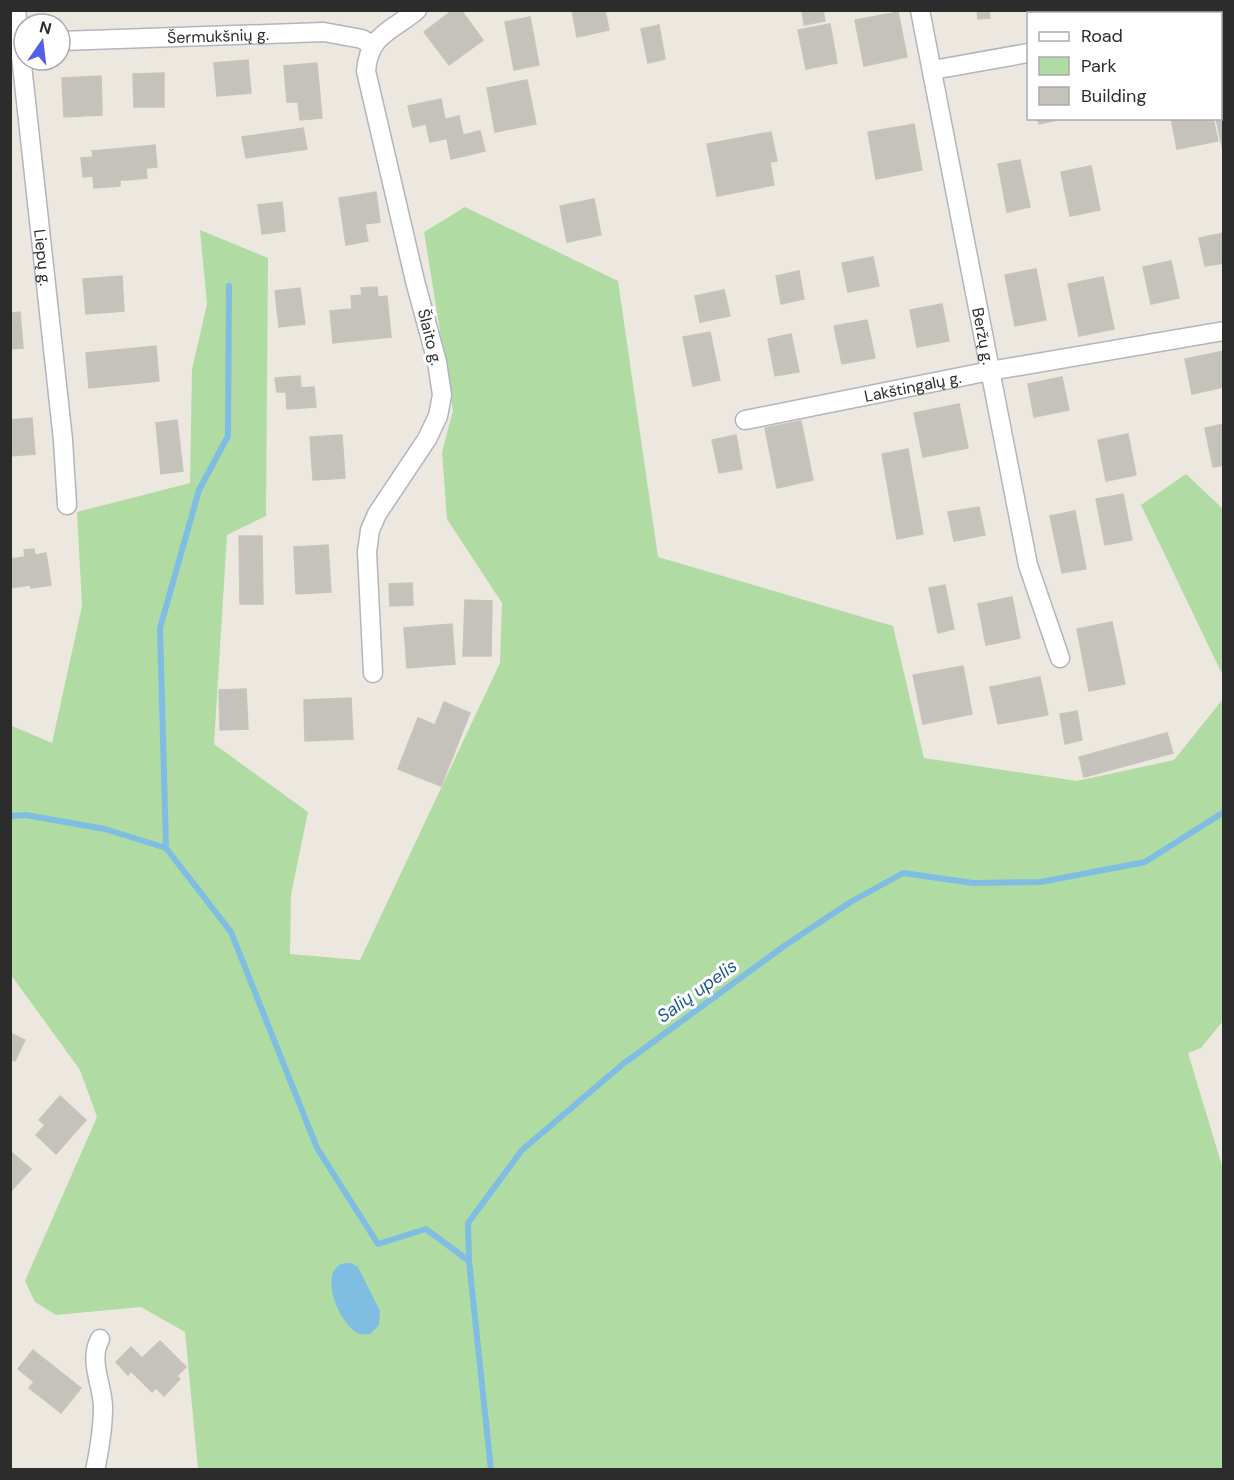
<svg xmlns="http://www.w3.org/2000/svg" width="1234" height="1480" viewBox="0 0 1234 1480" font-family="'DM Sans',sans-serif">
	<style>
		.green { fill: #b0dca3 }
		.water { fill: #7fbde2 }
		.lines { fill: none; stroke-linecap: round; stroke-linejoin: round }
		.stream { stroke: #7fbde2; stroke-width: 6 }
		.building { fill: #c5c2bb; stroke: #c7c4ba; stroke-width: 1.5 }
		.street-casing { stroke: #b3b4be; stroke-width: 21 }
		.street { stroke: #fff; stroke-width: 18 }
		.labels { text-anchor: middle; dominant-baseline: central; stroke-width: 6; stroke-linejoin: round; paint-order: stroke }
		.street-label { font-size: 16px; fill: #2c2c2c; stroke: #fff }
		.water-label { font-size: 18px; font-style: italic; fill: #1d5c8f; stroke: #fff }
	</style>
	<rect width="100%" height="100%" fill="#ece8e0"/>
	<g class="green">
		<polygon points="465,207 618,281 658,557 893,626 924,758 1077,781 1174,760 1223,699 1223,1021 1201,1048 1188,1053 1223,1169 1223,1469 198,1469 185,1332 141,1307 56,1315 35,1302 25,1281 97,1117 80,1070 11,975 10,725 52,743 82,606 77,512 190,483 192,369 207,304 200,230 268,258 266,516 227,535 214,744 308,812 291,895 290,954 360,960 500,663 502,603 447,519 442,452 453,411 424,232"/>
		<polygon points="1186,474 1223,509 1223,676 1141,505"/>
	</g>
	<path class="water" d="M351,1263L358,1267L380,1311L379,1325L370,1334C367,1334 363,1335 360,1334C341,1328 318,1275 341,1264C344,1263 348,1263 351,1263Z"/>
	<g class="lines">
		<g class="stream">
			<polyline points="10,816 26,815 105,829 166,848 231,932 317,1148 378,1244 426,1229 469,1261"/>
			<polyline points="166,848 160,628 199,490 228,436 229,286"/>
			<polyline points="491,1470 469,1261 468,1223 522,1150 623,1064 787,944 849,903 903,873 973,883 1041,882 1145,862 1224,812"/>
		</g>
	</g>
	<g class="building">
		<polygon points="453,10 461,10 483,40 449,65 424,32"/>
		<polygon points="572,10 605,10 609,30 577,37"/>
		<polygon points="802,10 823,10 825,21 804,25"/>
		<polygon points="977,10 989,10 990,18 978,19"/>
		<polygon points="898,12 907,57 864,66 855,20"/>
		<polygon points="530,17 539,65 514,70 505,22"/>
		<polygon points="830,24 837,63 806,69 798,30"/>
		<polygon points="659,25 665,59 648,63 641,29"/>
		<polygon points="248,60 251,93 217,96 214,63"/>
		<polygon points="317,63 322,118 300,120 298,102 287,102 284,66"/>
		<polygon points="164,73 164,107 134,107 133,74"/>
		<polygon points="101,76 102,115 64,117 62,78"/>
		<polygon points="527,80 536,124 495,132 487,88"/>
		<polygon points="441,99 445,119 413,127 408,106"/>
		<polygon points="1224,114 1224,155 1216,118 1220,118 1220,115"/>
		<polygon points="459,116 463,135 430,142 426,124"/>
		<polygon points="1037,118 1067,118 1039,124"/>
		<polygon points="1171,118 1213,118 1218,141 1177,149"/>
		<polygon points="914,124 922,170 876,179 868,132"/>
		<polygon points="303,128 307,149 246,158 242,137"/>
		<polygon points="480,131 485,151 451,159 447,139"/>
		<polygon points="771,132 777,161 770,162 774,185 717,196 707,144"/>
		<polygon points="155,145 157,167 127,170 125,148"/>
		<polygon points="125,148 128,180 120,180 120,186 94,188 93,176 83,177 81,158 93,157 92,151"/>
		<polygon points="1020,160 1030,207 1007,212 998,164"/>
		<polygon points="1091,166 1100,210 1070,216 1061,172"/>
		<polygon points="146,168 147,178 128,180 127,170"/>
		<polygon points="376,192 380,222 365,224 368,241 346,245 339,198"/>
		<polygon points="594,199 601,235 567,242 560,206"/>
		<polygon points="282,202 285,231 262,234 258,205"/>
		<polygon points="1224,233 1224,263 1205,266 1199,238"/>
		<polygon points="873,257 879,286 848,292 842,263"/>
		<polygon points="1171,261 1179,298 1151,304 1143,267"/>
		<polygon points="1036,269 1046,320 1015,326 1005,275"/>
		<polygon points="799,271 804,299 781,304 776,276"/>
		<polygon points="122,276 124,311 86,314 83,279"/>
		<polygon points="1103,277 1114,329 1079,336 1068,284"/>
		<polygon points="377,287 378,297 387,296 391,337 333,343 330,311 352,309 351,296 362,295 361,288"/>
		<polygon points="300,288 305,324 279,327 275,291"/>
		<polygon points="724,290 730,316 700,322 695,296"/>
		<polygon points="942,304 949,341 917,347 910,310"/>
		<polygon points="20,312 23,348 10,349 10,313"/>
		<polygon points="867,320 875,358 842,364 834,326"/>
		<polygon points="710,332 720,380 693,386 683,337"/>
		<polygon points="791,334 799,372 775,376 768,339"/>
		<polygon points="156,346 159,381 89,388 86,353"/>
		<polygon points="1224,351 1224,387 1192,394 1185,359"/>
		<polygon points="300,376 301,388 314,387 316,407 287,409 286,392 277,392 275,378"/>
		<polygon points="1062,377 1069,410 1034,417 1028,384"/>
		<polygon points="959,404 968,448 923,457 914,413"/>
		<polygon points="32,418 35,454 10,456 10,420"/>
		<polygon points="177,420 183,471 161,474 156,423"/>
		<polygon points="801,421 813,480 777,488 765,428"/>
		<polygon points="1224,424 1224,465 1213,467 1205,428"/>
		<polygon points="1128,434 1136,475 1106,481 1098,440"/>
		<polygon points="342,435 345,478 313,480 310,437"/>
		<polygon points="736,435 742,469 719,473 712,440"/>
		<polygon points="908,449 923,534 897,539 882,454"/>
		<polygon points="1123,494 1132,540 1105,545 1096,499"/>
		<polygon points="979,507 985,535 954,541 948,512"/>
		<polygon points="1075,511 1086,569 1062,573 1050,516"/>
		<polygon points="239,536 262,536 263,604 240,604"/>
		<polygon points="328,545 331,592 296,594 294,547"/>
		<polygon points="34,549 35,555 46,553 51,585 31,588 30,585 11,588 10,559 25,557 24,550"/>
		<polygon points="412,583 413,605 390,606 389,584"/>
		<polygon points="945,585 954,629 938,633 929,588"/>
		<polygon points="1012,597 1020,638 986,645 978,604"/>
		<polygon points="465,600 492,601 491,656 463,656"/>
		<polygon points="1112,622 1125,684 1089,691 1077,629"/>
		<polygon points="452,624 455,664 407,668 404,628"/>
		<polygon points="963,666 972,714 923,724 913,675"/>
		<polygon points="1040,677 1048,715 998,724 990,687"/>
		<polygon points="246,689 248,729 220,730 219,690"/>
		<polygon points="351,698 353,739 305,741 304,700"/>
		<polygon points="444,702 470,713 441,786 398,769 418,718 435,725"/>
		<polygon points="1077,711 1082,740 1065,744 1060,714"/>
		<polygon points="1167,733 1173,753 1084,777 1079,757"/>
		<polygon points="10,1033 25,1040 15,1061 10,1059"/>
		<polygon points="60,1096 86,1120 56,1154 36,1135 45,1125 39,1120"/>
		<polygon points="10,1151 31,1169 10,1192"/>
		<polygon points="160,1341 186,1367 177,1376 180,1379 164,1396 156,1388 152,1392 131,1371 128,1375 116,1362 131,1347 142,1358"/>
		<polygon points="33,1350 81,1388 61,1413 29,1388 34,1382 18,1369"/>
	</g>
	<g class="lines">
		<defs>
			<g id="street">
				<path id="s1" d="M16,10L63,440L67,505"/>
				<path id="s2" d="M920,10L1028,565L1060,658"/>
				<polyline points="1220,20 1224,19"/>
				<path id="s3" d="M60,41L324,32L362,39L372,45"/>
				<polyline points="933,70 1028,53"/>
				<path id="s4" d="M745,420L990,371L1224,331"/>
				<path d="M373,673L367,552L370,530L377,514L427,439L438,416L442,395L437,362L415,281L366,71C369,34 392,31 417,10"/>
				<path d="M95,1470C99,1453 103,1426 103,1408C103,1385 88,1361 100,1339"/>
			</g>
		</defs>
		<use href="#street" class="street-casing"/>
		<use href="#street" class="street"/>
	</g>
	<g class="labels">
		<g class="street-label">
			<text stroke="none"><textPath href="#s3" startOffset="158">Šermukšnių g.</textPath></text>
			<text stroke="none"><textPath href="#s1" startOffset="249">Liepų g.</textPath></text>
			<text stroke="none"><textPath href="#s2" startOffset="332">Beržų g.</textPath></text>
			<text transform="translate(430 337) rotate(76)">Šlaito g.</text>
			<text stroke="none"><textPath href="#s4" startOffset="171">Lakštingalų g.</textPath></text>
		</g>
		<g class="water-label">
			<text transform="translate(697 991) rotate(-36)">Salių upelis</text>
		</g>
	</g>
	<rect width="1234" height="1480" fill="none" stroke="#2c2c2c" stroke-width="24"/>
	<rect x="1027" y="12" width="195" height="108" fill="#ffffff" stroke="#ababab" stroke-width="1.5"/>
	<rect x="1039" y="32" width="30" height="9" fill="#ffffff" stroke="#ababab" stroke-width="1.5"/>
	<text x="1081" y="42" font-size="18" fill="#2c2c2c">Road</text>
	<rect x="1039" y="57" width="30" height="18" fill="#b0dca3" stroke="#ababab" stroke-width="1.5"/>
	<text x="1081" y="72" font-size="18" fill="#2c2c2c">Park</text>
	<rect x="1039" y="87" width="30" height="18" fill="#c5c2bb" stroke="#ababab" stroke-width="1.5"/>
	<text x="1081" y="102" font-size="18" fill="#2c2c2c">Building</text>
	<g transform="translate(42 42) rotate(14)"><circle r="28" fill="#ffffff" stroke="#ababab" stroke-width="1.5"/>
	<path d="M0-4.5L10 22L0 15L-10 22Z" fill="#535fe6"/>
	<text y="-9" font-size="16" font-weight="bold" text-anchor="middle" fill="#2c2c2c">N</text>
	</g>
</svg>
